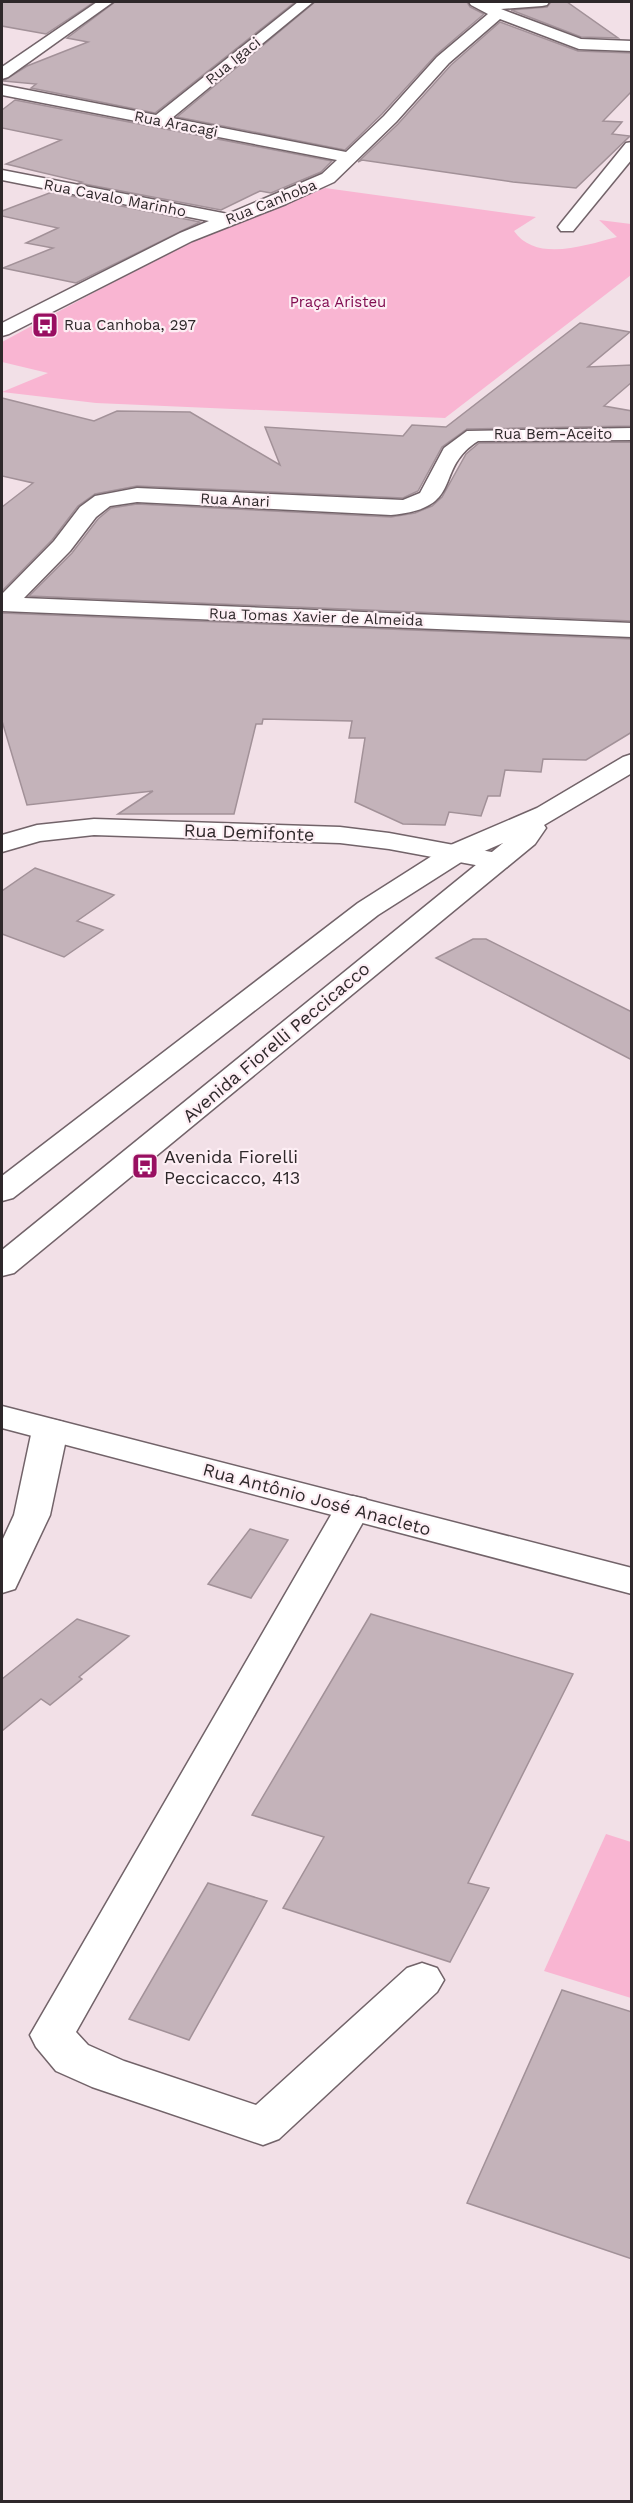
<svg xmlns="http://www.w3.org/2000/svg" width="633" height="2503" viewBox="0 0 633 2503" font-family="'Work Sans',sans-serif">
	<style>
		.green { fill: #f9b5d2 }
		.building { fill: #c4b3ba; stroke: #a29198; stroke-width: 1.5 }
		.lines { fill: none; stroke-linecap: round; stroke-linejoin: round }
		.minor-casing { stroke: #726369; stroke-width: 3 }
		.major-casing { stroke: #726369; stroke-width: 3 }
		.minor { fill: #fff; fill-rule: evenodd }
		.major { fill: #fff; fill-rule: evenodd }
		.labels { text-anchor: middle; dominant-baseline: central; stroke-width: 4.5; stroke-linejoin: round; paint-order: stroke }
		.far-street-label { font-size: 15px; fill: #2e282a; stroke: #fdeef4 }
		.far-park-label { font-size: 15px; fill: #810d51; stroke: #fdeef4 }
		.far-poi-label { font-size: 15px; fill: #2e282a; stroke: #fdeef4; text-anchor: start }
		.street-label { font-size: 18px; fill: #2e282a; stroke: #fdeef4 }
		.poi-label { font-size: 18px; fill: #2e282a; stroke: #fdeef4; text-anchor: start }
	</style>
	<rect width="100%" height="100%" fill="#f2e0e7"/>
	<g class="green">
		<path d="M325,188L536,217L514,231C536,263 586,245 617,237L599,220L631,224V275L445,418L96,403L2,392L48,373L2,362V342L156,259L233,221Z"/>
		<polygon points="606,1834 631,1842 631,1998 544,1971"/>
	</g>
	<g class="building">
		<polygon points="2,2 94,2 46,34 2,26"/>
		<polygon points="115,2 295,2 155,113 31,88 36,84 3,81 27,66 88,42 67,38"/>
		<polygon points="315,2 467,2 470,7 484,14 436,55 382,114 345,150 177,117"/>
		<polygon points="551,2 567,2 618,38 581,37 511,10 547,7"/>
		<polygon points="500,22 578,51 632,53 632,91 603,121 622,122 612,134 630,136 576,188 513,182 362,160 358,162 398,124 451,65"/>
		<polygon points="15,100 332,161 321,172 271,193 260,191 221,210 79,183 82,182 6,164 61,140 2,128 2,110"/>
		<polygon points="52,192 200,222 76,283 3,268 53,248 26,243 58,228 2,216 2,211"/>
		<polygon points="580,323 630,332 588,367 632,365 632,382 604,406 632,411 632,426 467,429 442,447 418,491 403,498 137,486 95,494 78,506 52,540 2,591 2,507 33,483 2,476 2,398 94,421 117,411 190,412 280,465 265,427 403,436 412,425 446,427"/>
		<polygon points="632,442 632,621 29,596 72,553 98,519 111,508 137,504 391,517 415,513 432,506 442,497 466,454 479,443"/>
		<polygon points="2,613 632,639 632,732 586,760 543,759 541,772 505,770 500,796 488,796 481,816 449,812 445,825 403,824 355,802 365,738 349,738 352,721 263,719 262,724 256,724 234,814 118,814 153,791 27,805 2,721"/>
		<polygon points="35,868 114,895 77,921 103,930 64,957 2,934 2,891"/>
		<polygon points="473,939 486,939 632,1012 632,1060 436,958"/>
		<polygon points="250,1529 288,1540 251,1598 208,1584"/>
		<polygon points="371,1614 573,1674 468,1883 489,1888 450,1962 283,1908 324,1837 252,1815"/>
		<polygon points="77,1619 129,1636 79,1677 82,1679 50,1705 41,1699 2,1731 2,1679"/>
		<polygon points="208,1883 267,1901 189,2040 129,2019"/>
		<polygon points="562,1990 632,2012 632,2259 467,2203"/>
	</g>
	<g class="lines">
		<defs>
			<g id="minor">
				<polygon points="97,2 113,2 8,77 2,79 2,67"/>
				<polygon points="298,2 313,2 172,118 346,152 384,116 437,57 488,14 471,5 469,2 549,2 547,5 542,6 501,9 581,39 632,41 632,51 579,49 500,19 449,63 396,122 334,182 286,204 192,241 9,334 2,336 2,323 180,233 209,221 2,180 2,170 228,214 322,174 337,160 2,95 2,85 156,115"/>
				<polygon points="632,142 632,159 573,231 561,231 558,227 561,223 626,143"/>
				<path d="M632,428V440L478,441C432,470 467,508 391,515L137,502L110,506L96,517L70,551L24,598L632,623V637L2,611V594L54,541L80,507L95,496L137,488L403,500L420,493L444,448L467,431Z"/>
				<polygon points="94,819 340,827 389,833 497,853 507,855 511,861 507,867 497,869 389,849 340,843 94,835 40,841 2,852 2,835 37,825"/>
				<polygon points="50,1419 63,1422 68,1430 50,1515 15,1589 2,1593 2,1541 14,1515 32,1430 37,1422"/>
				<polygon points="353,1496 366,1499 371,1508 76,2032 88,2045 124,2061 256,2105 407,1968 422,1963 437,1968 444,1980 437,1992 279,2139 263,2145 92,2087 56,2071 36,2047 30,2035 335,1508 340,1499"/>
			</g>
			<g id="major">
				<polygon points="632,754 632,773 544,825 546,828 535,844 14,1273 2,1276 2,1250 503,843 466,859 378,915 13,1198 2,1201 2,1176 358,903 446,847 537,808 623,757"/>
				<polygon points="2,1406 632,1568 632,1594 2,1428"/>
			</g>
		</defs>
		<use href="#minor" class="minor-casing"/>
		<use href="#major" class="major-casing"/>
		<use href="#minor" class="minor"/>
		<use href="#major" class="major"/>
	</g>
	<defs>
		<symbol id="bus-square" viewBox="-11 -11 22 22"><rect x="-9" y="-9" width="18" height="18" rx="4" fill="#990f61" stroke="#fdeef4"/><path d="M-5-6H5V4H4V6H2V4H-2V6H-4V4H-5ZM-3.5-4V0h7V-4ZM-3.5 1.2v1.5H-2V1.2ZM2 1.2v1.5H3.5V1.2Z" fill="#fff"/></symbol>
	</defs>
	<g fill-rule="evenodd">
		<use href="#bus-square" x="30" y="310" width="30" height="30"/>
		<use href="#bus-square" x="130" y="1151" width="30" height="30"/>
	</g>
	<g class="labels">
		<g class="far-street-label">
			<text transform="translate(233 61) rotate(-39)">Rua Igaci</text>
			<text transform="translate(176 124) rotate(11)">Rua Aracagi</text>
			<text transform="translate(115 198) rotate(11)">Rua Cavalo Marinho</text>
			<text transform="translate(271 202) rotate(-22)">Rua Canhoba</text>
			<text x="553" y="434">Rua Bem-Aceito</text>
			<text transform="translate(235 500) rotate(3)">Rua Anari</text>
			<text transform="translate(316 617) rotate(2)">Rua Tomas Xavier de Almeida</text>
		</g>
		<g class="far-park-label">
			<text x="338" y="302">Praça Aristeu</text>
		</g>
		<g class="far-poi-label">
			<text x="64" y="325">Rua Canhoba, 297</text>
		</g>
		<g class="street-label">
			<text transform="translate(249 832) rotate(2)">Rua Demifonte</text>
			<text transform="translate(276 1042) rotate(-40)">Avenida Fiorelli Peccicacco</text>
			<text transform="translate(317 1499) rotate(15)">Rua Antônio José Anacleto</text>
		</g>
		<g class="poi-label">
			<text x="164" y="1156">Avenida Fiorelli<tspan x="164" dy="21">Peccicacco, 413</tspan></text>
		</g>
	</g>
	<rect width="633" height="2503" fill="none" stroke="#2e282a" stroke-width="6"/>
</svg>
